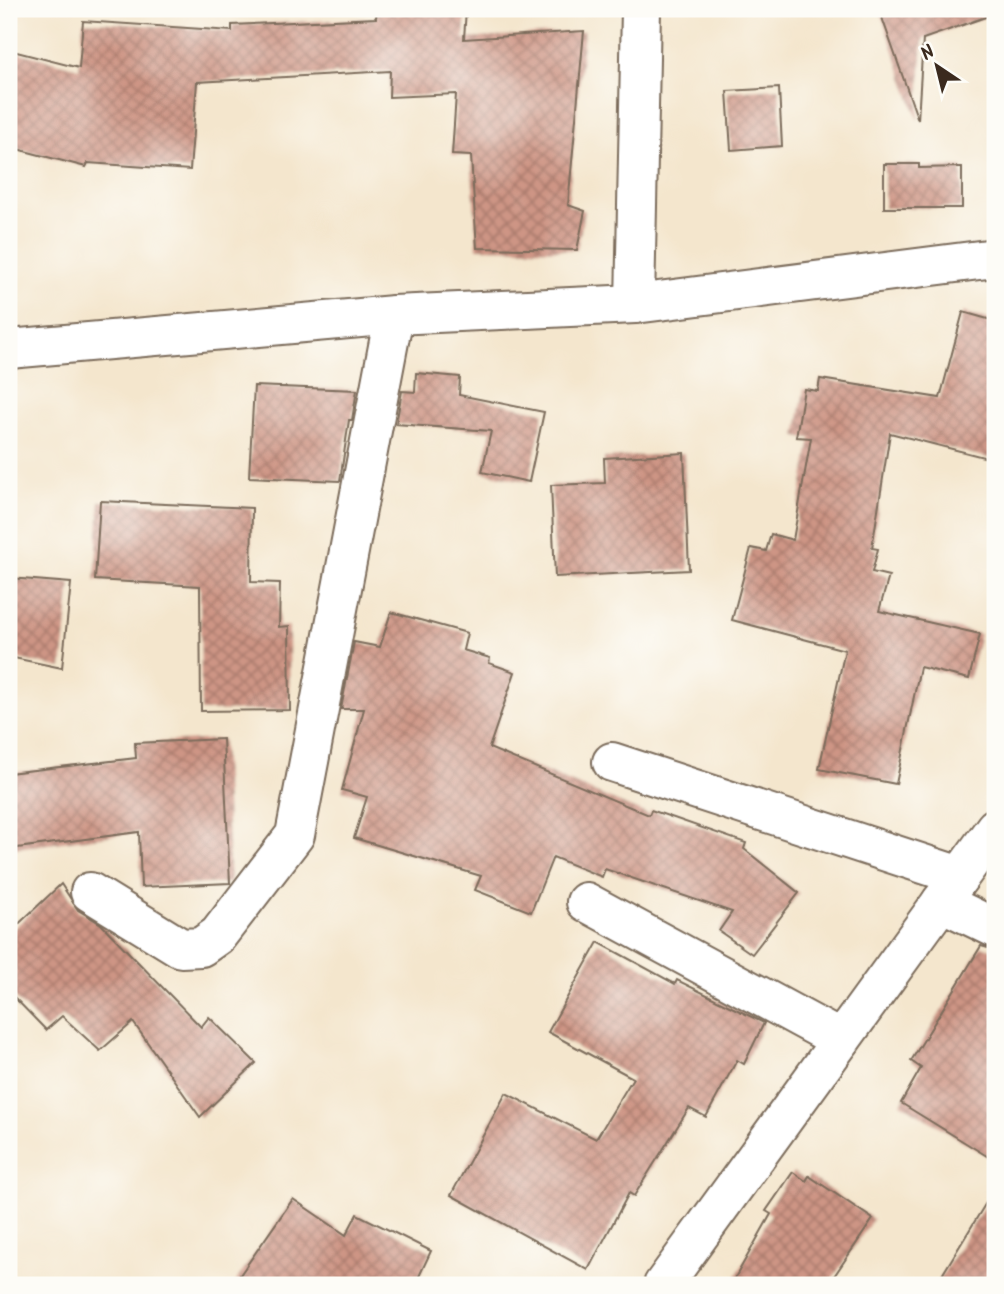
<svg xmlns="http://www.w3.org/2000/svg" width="1004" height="1294" viewBox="0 0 1004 1294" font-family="Kalam,sans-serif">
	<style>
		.building { fill: url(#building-cross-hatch) }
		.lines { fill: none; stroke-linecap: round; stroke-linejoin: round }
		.minor-casing { stroke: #7c6c5b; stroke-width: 42 }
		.tertiary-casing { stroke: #7c6c5b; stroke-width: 42 }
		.minor { stroke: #fff; stroke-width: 38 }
		.tertiary { stroke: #fff; stroke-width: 38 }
	</style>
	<defs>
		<pattern id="building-cross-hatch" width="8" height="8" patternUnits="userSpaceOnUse" patternTransform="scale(1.75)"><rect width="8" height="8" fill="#ce9585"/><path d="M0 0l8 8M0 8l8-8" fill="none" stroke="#a87a6c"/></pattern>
	</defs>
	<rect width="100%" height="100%" fill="#fdfcf7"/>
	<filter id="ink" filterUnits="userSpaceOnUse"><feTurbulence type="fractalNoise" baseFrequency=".0143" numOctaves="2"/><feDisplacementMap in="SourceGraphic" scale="14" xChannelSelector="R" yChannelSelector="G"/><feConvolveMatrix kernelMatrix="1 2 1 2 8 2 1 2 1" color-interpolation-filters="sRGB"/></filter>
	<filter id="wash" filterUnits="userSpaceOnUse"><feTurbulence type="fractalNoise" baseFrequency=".00686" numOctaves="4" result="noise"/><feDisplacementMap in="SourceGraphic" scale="28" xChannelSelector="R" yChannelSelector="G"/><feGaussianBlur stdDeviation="1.57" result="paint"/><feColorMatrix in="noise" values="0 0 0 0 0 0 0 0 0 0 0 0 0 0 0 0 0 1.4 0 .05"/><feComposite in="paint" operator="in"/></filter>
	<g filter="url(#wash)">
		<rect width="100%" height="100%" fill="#f4e6cd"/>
		<g id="blocks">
			<g class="building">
				<polygon points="377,9 466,9 464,39 584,31 568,205 585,211 577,250 477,248 471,156 452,155 456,94 389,97 390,71 197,82 190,170 88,163 86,167 9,147 9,50 79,68 83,21 232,31 232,25 376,18"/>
				<polygon points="879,9 993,9 994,14 923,39 918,120"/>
				<polygon points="779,88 782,146 731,150 727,91"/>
				<polygon points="884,164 919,164 919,168 962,167 962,208 884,208"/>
				<polygon points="963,312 995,321 995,460 890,433 872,548 878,549 872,572 889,576 879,611 980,634 969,679 920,667 896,784 819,769 845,650 732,620 751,548 766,551 771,534 793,540 811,438 796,437 804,389 818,391 820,379 940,398"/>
				<polygon points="416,373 460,377 459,395 544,412 529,482 482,472 491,431 396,424 402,391 415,392"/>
				<polygon points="254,386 357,390 352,420 349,420 340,481 249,477"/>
				<polygon points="684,453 689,570 555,577 551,485 605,483 604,458"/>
				<polygon points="100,501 252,508 251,582 280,583 279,627 289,626 290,710 201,711 200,586 95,580"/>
				<polygon points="9,578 71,583 62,668 9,657"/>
				<polygon points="391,612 467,633 463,650 490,658 489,663 515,672 489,748 649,815 651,810 746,843 744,849 799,893 752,954 719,931 732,912 605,869 602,877 553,857 531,912 475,890 481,876 354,838 367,797 342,790 364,709 341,709 354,642 380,647"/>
				<polygon points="223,739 230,883 141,887 139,832 9,849 9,773 136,758 135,743"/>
				<polygon points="61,884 78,910 101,924 201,1027 209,1017 256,1063 200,1117 133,1022 100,1051 62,1016 46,1030 9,992 9,933"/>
				<polygon points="598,942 675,984 677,980 764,1023 744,1064 737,1060 706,1117 689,1108 634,1196 629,1193 588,1270 451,1195 506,1093 596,1139 633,1078 548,1032"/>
				<polygon points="981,946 995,950 995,1161 901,1103 921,1068 911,1061"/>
				<polygon points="793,1172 806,1181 809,1176 873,1219 828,1285 731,1285 771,1214 766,1211"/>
				<polygon points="995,1188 995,1285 936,1285"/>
				<polygon points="293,1199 346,1235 357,1214 431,1251 415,1285 233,1285"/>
			</g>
		</g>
	</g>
	<g filter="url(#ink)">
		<use href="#blocks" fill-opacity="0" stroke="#7c6c5b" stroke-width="2"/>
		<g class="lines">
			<defs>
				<g id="minor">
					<polyline points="635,304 641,9"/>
					<polyline points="9,349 394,315 635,304 995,258"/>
					<polyline points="612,762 960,876"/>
					<polyline points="90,892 181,948 201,947 218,935 295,835 394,315"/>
					<polyline points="586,902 841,1040"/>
					<polyline points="941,902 995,928"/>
				</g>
				<polyline id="tertiary" points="663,1285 995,828"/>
			</defs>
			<use href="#minor" class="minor-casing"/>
			<use href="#tertiary" class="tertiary-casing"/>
			<use href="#minor" class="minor"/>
			<use href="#tertiary" class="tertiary"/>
		</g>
	</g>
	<rect width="1004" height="1294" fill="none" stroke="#fdfcf7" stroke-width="35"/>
	<g transform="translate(937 66) rotate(325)" stroke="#fdfcf7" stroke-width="5" paint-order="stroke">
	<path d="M0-5L12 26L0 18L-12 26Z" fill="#3b2a1e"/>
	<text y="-10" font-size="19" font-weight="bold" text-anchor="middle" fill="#3b2a1e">N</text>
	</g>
</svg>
